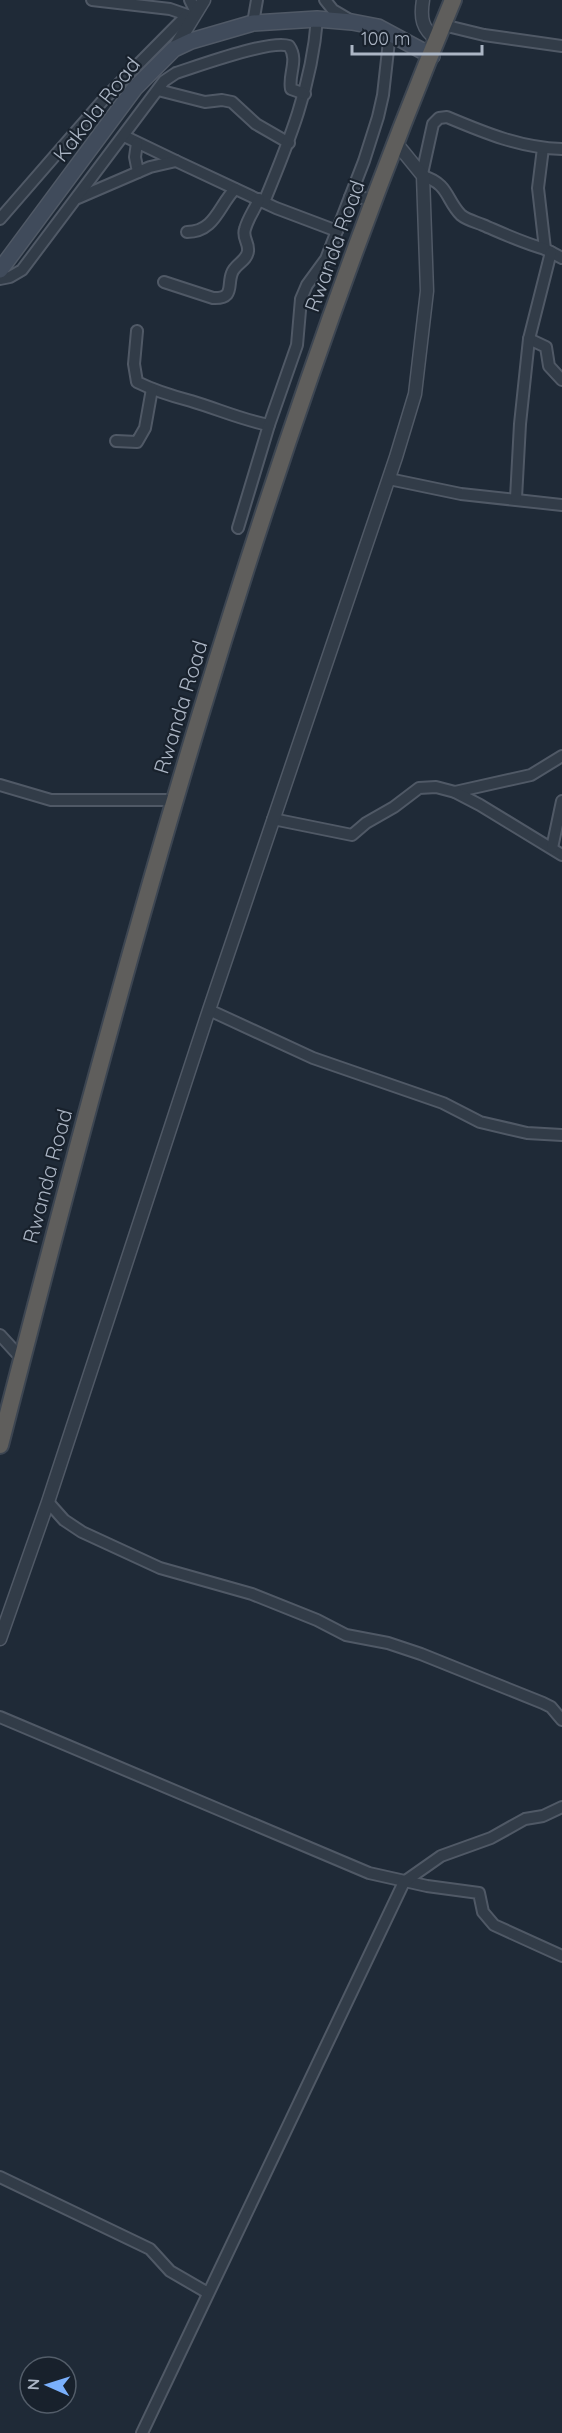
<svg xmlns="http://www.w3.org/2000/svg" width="562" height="2433" viewBox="0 0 562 2433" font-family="Quicksand,sans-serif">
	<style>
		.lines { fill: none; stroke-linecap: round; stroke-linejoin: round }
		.minor-casing { stroke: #505966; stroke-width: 14 }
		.tertiary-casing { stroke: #505966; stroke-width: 15 }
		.secondary-casing { stroke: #505966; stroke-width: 18 }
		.trunk-casing { stroke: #3d4652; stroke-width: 20 }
		.minor { stroke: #323c48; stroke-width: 10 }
		.tertiary { stroke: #323c48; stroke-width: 12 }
		.secondary { stroke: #404b5b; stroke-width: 15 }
		.trunk { stroke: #5f5e5c; stroke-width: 16 }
		.labels { text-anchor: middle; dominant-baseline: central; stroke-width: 4.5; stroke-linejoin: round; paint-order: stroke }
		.street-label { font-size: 21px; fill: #acb6c5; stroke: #18212c }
	</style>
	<rect width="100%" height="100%" fill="#1f2a37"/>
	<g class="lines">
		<defs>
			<g id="minor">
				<polyline points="92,0 170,9 193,17"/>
				<polyline points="190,0 196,12"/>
				<polyline points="325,0 333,10 350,20"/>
				<polyline points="253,23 257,0"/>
				<polyline points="443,25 484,35 562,46"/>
				<polyline points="158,90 205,102 222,100 232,102 256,124 289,143"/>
				<polyline points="124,136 176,161"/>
				<polyline points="137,143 135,157 138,172"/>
				<polyline points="543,148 538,188 545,249 562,258"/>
				<path d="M422,174L433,124L439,118L447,117C485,133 521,148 562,149"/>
				<path d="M423,176C449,184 446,200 461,215C467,220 476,222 483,225C504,234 523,243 545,249"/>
				<polyline points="350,197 375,199"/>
				<polyline points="78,198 150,167 176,161 276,208 337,231"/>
				<path d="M264,202C289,142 312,85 317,19"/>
				<polyline points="0,219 105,98 187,15"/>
				<path d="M187,232C215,232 219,205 235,189"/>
				<path d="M0,279L10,277L22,270L164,81L176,73C198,66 271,39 289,46C299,60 288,74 291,89L305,94"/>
				<path d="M164,282L213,298C235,299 227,285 232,273C235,264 247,261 248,251C249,242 242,238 245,229C248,218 255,209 259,199"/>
				<path d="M137,331L134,364L137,382C155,391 172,396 191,401C218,409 242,420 269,425"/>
				<polyline points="529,339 546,347 549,366 562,380"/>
				<polyline points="116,441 137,442 145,428 152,389"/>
				<polyline points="389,479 461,494 562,505"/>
				<polyline points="516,498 520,424 529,339 551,252"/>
				<polyline points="238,528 269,425 297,345 301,299 307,285 326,259 364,161 378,117 383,95 390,32"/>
				<polyline points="0,785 51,800 174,800"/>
				<polyline points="455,792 531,775 562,756"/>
				<polyline points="273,819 352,835 366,823 394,807 419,788 436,787 455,792 480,805 562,855"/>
				<polyline points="552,848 562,801"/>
				<polyline points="209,1010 313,1058 443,1103 480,1122 527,1133 562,1135"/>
				<polyline points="0,1335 22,1359"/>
				<polyline points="48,1502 64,1520 82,1532 160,1568 252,1594 317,1620 346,1635 388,1643 421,1654 543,1703 551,1707 562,1720"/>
				<polyline points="0,1717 369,1873 427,1886 479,1893 483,1912 494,1925 562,1956"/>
				<polyline points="0,2177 150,2249 170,2271 208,2293"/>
				<polyline points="142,2433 404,1882 441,1856 491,1838 525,1819 543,1816 562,1807"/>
			</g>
			<g id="tertiary">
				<path d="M423,0C420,18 422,29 437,40"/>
				<polyline points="174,49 204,0"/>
				<polyline points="0,1639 48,1502 209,1010 396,457 415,394 427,291 423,176 397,144"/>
			</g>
			<polyline id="secondary" points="0,270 135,88 174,49 191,41 253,23 317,19 352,22 378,27 432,56"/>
			<path id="trunk" d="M0,1445C125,957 259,465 453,0"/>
		</defs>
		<use href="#minor" class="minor-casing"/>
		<use href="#tertiary" class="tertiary-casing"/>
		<use href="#secondary" class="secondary-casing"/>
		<use href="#trunk" class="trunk-casing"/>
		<use href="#minor" class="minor"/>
		<use href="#tertiary" class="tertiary"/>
		<use href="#secondary" class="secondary"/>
		<use href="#trunk" class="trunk"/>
	</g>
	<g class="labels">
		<g class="street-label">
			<text transform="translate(96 109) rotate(-52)">Kakola Road</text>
			<text transform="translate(334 246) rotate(-70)">Rwanda Road</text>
			<text transform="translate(180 707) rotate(-73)">Rwanda Road</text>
			<text transform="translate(47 1176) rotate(-75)">Rwanda Road</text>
		</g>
	</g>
	<g transform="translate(48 2385) rotate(273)"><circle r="28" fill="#18212c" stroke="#535d69" stroke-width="1.5"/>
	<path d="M0-4.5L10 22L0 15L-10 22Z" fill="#7ab0fc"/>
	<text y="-9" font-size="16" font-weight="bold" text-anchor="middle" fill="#acb6c5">N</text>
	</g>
	<path d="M352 45v9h130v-9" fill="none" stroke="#acb6c5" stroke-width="3"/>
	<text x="361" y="45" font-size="18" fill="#acb6c5" stroke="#18212c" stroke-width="4.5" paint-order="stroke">100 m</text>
</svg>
